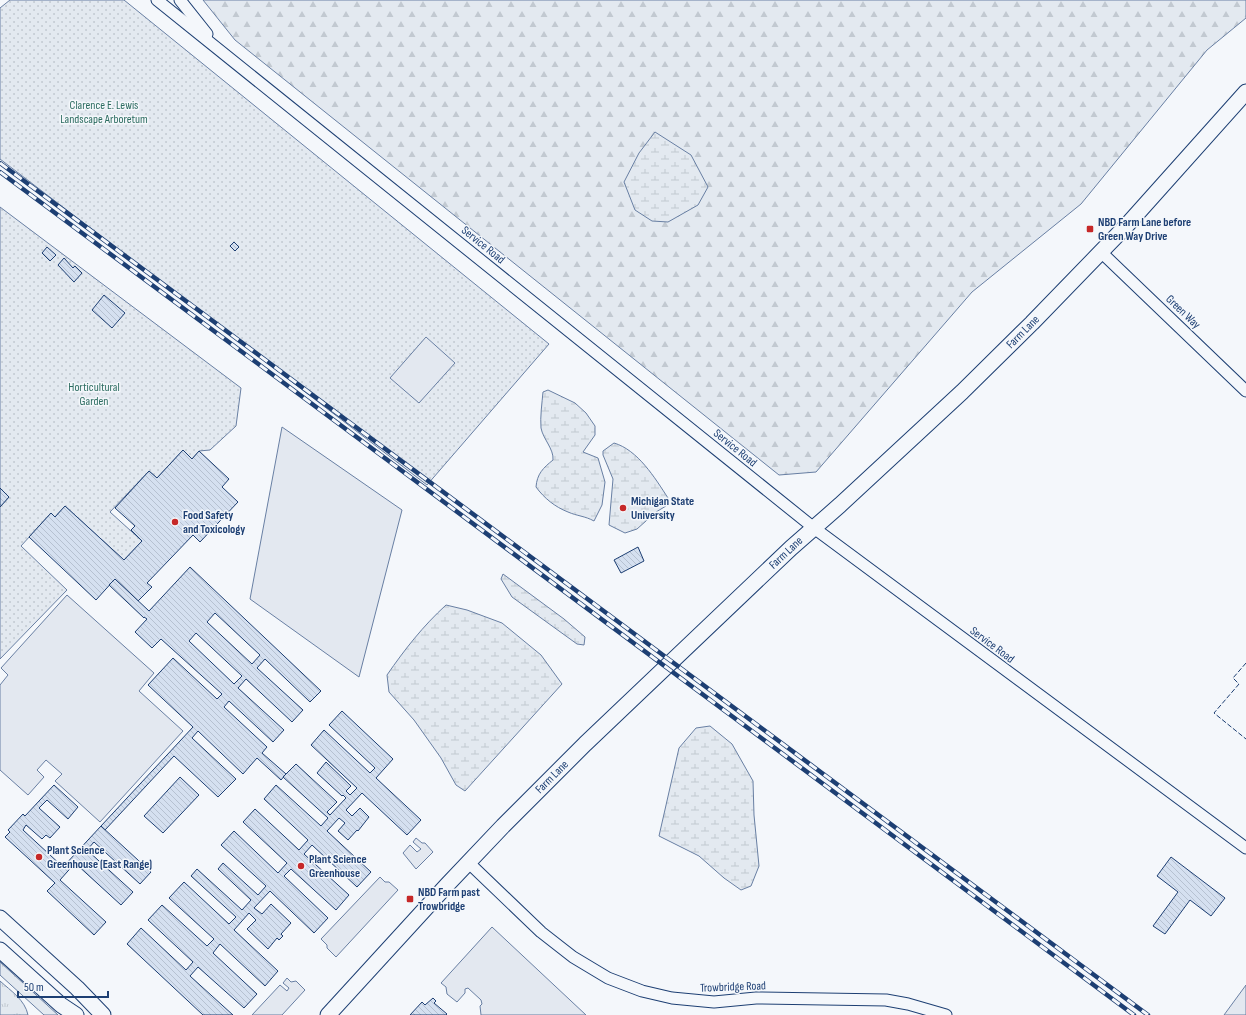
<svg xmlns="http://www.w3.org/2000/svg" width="1246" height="1015" viewBox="0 0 1246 1015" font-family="'Sofia Sans Condensed',sans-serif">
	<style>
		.grass { fill: url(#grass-tufts); stroke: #687fa3 }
		.forest { fill: url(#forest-firs); stroke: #687fa3 }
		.wetland { fill: url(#wetland-marsh); stroke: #687fa3 }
		.park { fill: url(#park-dots); stroke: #687fa3 }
		.parking { fill: #e3e8f0; stroke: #687fa3 }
		.building { fill: url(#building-back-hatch); stroke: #1d3f73; fill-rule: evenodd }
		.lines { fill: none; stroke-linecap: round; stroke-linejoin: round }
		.street-casing { stroke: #1d3f73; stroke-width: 13 }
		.secondary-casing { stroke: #1d3f73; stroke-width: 17 }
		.street { stroke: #f4f7fb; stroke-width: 11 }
		.secondary { stroke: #f4f7fb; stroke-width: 15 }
		.rail-casing { stroke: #1d3f73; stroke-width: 4.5 }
		.rail { stroke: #f4f7fb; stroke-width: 3; stroke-dasharray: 9; stroke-linecap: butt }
		.fence { stroke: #1d3f73; stroke-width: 1; stroke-dasharray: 5 2; stroke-linecap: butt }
		.poi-dot { fill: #c62828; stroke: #f4f7fb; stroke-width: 1.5 }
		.labels { text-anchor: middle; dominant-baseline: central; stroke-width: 3; stroke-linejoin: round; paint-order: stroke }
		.park-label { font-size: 12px; fill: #2c6c60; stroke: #f4f7fb }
		.poi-label { font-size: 12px; font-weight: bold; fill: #1d3f73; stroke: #f4f7fb; text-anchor: start }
		.street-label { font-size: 12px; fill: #1d3f73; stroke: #f4f7fb }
	</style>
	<defs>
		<pattern id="grass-tufts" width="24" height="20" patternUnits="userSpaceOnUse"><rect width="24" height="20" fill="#e3e9f0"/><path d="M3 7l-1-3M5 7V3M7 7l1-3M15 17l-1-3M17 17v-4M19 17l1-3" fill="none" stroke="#c2c9d1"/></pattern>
		<pattern id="forest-firs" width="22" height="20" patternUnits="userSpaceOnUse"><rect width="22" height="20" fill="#e3e9f0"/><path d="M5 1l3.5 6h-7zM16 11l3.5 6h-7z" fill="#c2c9d1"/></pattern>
		<pattern id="wetland-marsh" width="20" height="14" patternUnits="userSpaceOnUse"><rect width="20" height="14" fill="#e3e9f0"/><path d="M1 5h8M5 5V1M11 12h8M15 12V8" fill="none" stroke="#c2c9d1"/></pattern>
		<pattern id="park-dots" width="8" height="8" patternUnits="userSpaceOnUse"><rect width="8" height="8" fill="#e3e9f0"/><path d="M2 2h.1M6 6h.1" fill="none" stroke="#c2c9d1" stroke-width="1.8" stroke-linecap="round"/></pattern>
		<pattern id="building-back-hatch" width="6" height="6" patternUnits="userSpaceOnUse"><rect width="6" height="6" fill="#d5e0f0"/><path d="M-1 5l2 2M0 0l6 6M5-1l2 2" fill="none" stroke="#b6c1d1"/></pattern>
	</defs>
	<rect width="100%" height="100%" fill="#f4f7fb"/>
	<g class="grass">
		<polygon points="0,962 58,1015 44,1015 0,975"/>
		<path d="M0,981C11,991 25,1000 28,1015H0Z"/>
	</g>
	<polygon class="forest" points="203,0 1246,0 1246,18 1207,50 1081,204 972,292 816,472 779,475 235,40"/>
	<g class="wetland">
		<polygon points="655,132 691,155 708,187 698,205 668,222 652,221 635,210 624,182 639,153"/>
		<path d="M548,390L575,403L586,413L595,426V435L583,452L598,458L605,482L602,505L594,521C585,516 577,516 568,512C555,507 544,498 536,487C537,474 543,468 553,460C554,449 543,439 541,428C540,417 542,403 543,392Z"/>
		<path d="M614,443C638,450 655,478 668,498L666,506L656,512L637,529L625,533L609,525L613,479L603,455V451Z"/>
		<polygon points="503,574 564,619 585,637 584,645 577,644 512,597 501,579"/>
		<path d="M446,605L467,610L502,623L541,655L562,684L465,791L456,785L441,758L414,720L389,692L387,675C405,649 423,626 446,605Z"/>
		<polygon points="710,726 732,744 753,781 754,815 759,866 751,886 741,890 724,878 699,856 659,836 679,748 696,728"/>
	</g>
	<g class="park">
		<polygon points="10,0 124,0 549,344 427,485 0,159 0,8"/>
		<polygon points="0,207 241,388 236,426 210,450 199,451 192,459 183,450 157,478 149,471 110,512 142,541 124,560 65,506 55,517 50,514 21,546 67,590 0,659 0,507 9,497 0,488"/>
	</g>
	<g class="parking">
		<polygon points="426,337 455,363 419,403 390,378"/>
		<polygon points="282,427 402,510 359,677 250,599"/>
		<polygon points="67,595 154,673 139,691 183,731 100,822 55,781 62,774 46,760 37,770 44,777 28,795 0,770 0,685 8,675 1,668"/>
		<polygon points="416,838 422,843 425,843 433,852 416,869 403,853 410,845 417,852 421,849 413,842"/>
		<polygon points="380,877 385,882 389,882 398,890 336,957 327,948 327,945 321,939"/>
		<polygon points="492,927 586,1015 481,1015 480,1006 482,1004 481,1000 468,988 465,989 465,993 457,1002 447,994 446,987 441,983"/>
		<polygon points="287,978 291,982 296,981 305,990 282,1015 252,1015 280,985 287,991 289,988 283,983"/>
		<polygon points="1246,985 1246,1015 1224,1015"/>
	</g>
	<g class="building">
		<polygon points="234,242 239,247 235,251 230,246"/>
		<polygon points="47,247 56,255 50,261 42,253"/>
		<polygon points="64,258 73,268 75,266 82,273 74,282 58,265"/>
		<polygon points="104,295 125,313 112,328 92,310"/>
		<polygon points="183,450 192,459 199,451 229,479 222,487 238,502 200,542 193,535 147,583 152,587 138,601 115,579 96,600 29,537 51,513 55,517 65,506 124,560 142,541 131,530 135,526 115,508 149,471 157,478"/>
		<polygon points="0,488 9,497 0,507"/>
		<polygon points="638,547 644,561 621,573 614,560"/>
		<path d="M190,567L321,691L310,702L265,659L257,668L303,710L292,722L246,679L238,688L284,730L273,742L229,701L224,707L267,747L262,753L286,774L281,780L257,758L243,774L198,731L192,738L236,779L218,797L174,756L105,830L101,826L193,727L148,685L173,658L217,699L222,694L161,639L152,648L135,632L147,619L144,617V618L109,585L115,579L149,611ZM215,613L260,655L252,664L207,622ZM196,633L242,676L234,684L189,641Z"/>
		<polygon points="342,711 393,759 376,778 421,820 407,835 362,793 346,810 352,816 360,808 369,817 358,831 357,830 348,840 338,831 345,823 339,818 327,831 371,872 357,887 312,845 304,854 349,895 336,910 291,869 284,876 328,918 314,933 270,891 254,908 262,914 271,904 291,923 281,934 283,936 279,940 277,938 268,949 247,929 256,920 249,913 234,930 278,971 265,986 220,944 213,953 257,994 244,1008 198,967 190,976 233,1015 203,1015 127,944 141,928 186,970 193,962 148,920 162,905 207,946 214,939 169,898 184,882 229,924 236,917 191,876 197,869 242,910 251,900 218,869 223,863 258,895 266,886 221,845 234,831 278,873 287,863 243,822 255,809 299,850 308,840 264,799 276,785 321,826 328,818 283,777 296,764 337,802 327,812 330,815 346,798 343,795 342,796 317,773 326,762 351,786 346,791 350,795 357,788 311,745 324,730 370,773 375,768 329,725"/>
		<polygon points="180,777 199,795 163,833 144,816"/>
		<polygon points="54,785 78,807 68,819 47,800 39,808 60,827 50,838 46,835 42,839 26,825 23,830 63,867 101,826 151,872 140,884 94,842 87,850 133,892 121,905 75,863 60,880 106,922 94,935 47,891 55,883 5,837 10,832 8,830 23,814 25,816"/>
		<polygon points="1171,857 1225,898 1211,916 1190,900 1165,934 1153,926 1178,892 1157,876"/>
		<polygon points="433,998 436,1001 434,1003 447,1014 446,1015 410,1015 422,1002 425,1005"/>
	</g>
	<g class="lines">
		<defs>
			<g id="street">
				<polyline points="157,0 814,528 1246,848"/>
				<polyline points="180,0 207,34"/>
				<polyline points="1101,252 1246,391"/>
				<polyline points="469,863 541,932 573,957 608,978 642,991 672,998 714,1002 756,998 886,1000 908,1004 946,1015"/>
			</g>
			<g id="secondary">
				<polyline points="0,918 77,988 103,1015"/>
				<polyline points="0,950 61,1005 76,1015"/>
				<polyline points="328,1015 447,885 503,826 585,744 791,548 840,505 962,392 1032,323 1127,225 1246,92"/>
			</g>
		</defs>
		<use href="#street" class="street-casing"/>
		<use href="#secondary" class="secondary-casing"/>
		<use href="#street" class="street"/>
		<use href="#secondary" class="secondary"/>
		<defs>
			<g id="rail">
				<polyline points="0,163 1148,1015"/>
				<polyline points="0,172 1134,1015"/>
			</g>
		</defs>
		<use href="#rail" class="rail-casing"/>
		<use href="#rail" class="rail"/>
		<polyline class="fence" points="1246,663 1233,678 1239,684 1214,713 1246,739"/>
	</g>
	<g class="poi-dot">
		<rect x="1086" y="225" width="8" height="8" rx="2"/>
		<circle cx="623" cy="508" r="4"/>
		<circle cx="175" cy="522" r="4"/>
		<circle cx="39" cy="857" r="4"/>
		<circle cx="301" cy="866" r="4"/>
		<rect x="406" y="895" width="8" height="8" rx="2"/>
	</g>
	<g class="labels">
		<g class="park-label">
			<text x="104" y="105">Clarence E. Lewis<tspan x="104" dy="14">Landscape Arboretum</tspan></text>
			<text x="94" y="387">Horticultural<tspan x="94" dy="14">Garden</tspan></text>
		</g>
		<g class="poi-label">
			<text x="1098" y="222">NBD Farm Lane before<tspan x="1098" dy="14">Green Way Drive</tspan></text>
			<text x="631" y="501">Michigan State<tspan x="631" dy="14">University</tspan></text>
			<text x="183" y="515">Food Safety<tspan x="183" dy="14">and Toxicology</tspan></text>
			<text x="47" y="850">Plant Science<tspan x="47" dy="14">Greenhouse (East Range)</tspan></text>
			<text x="309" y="859">Plant Science<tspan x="309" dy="14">Greenhouse</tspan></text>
			<text x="418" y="892">NBD Farm past<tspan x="418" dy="14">Trowbridge</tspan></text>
		</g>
		<g class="street-label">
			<text transform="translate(483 245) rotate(39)">Service Road</text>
			<text transform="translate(1183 312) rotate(44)">Green Way</text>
			<text transform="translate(1023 332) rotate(-45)">Farm Lane</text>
			<text transform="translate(735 448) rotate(39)">Service Road</text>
			<text transform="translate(786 553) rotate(-43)">Farm Lane</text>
			<text transform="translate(992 645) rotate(37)">Service Road</text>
			<text transform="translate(552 777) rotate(-45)">Farm Lane</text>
			<text transform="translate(733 987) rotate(-2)">Trowbridge Road</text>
		</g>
	</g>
	<path d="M18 991v6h90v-6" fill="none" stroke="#1d3f73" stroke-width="2"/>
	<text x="24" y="991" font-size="12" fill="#1d3f73" stroke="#f4f7fb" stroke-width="3" paint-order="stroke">50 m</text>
</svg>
